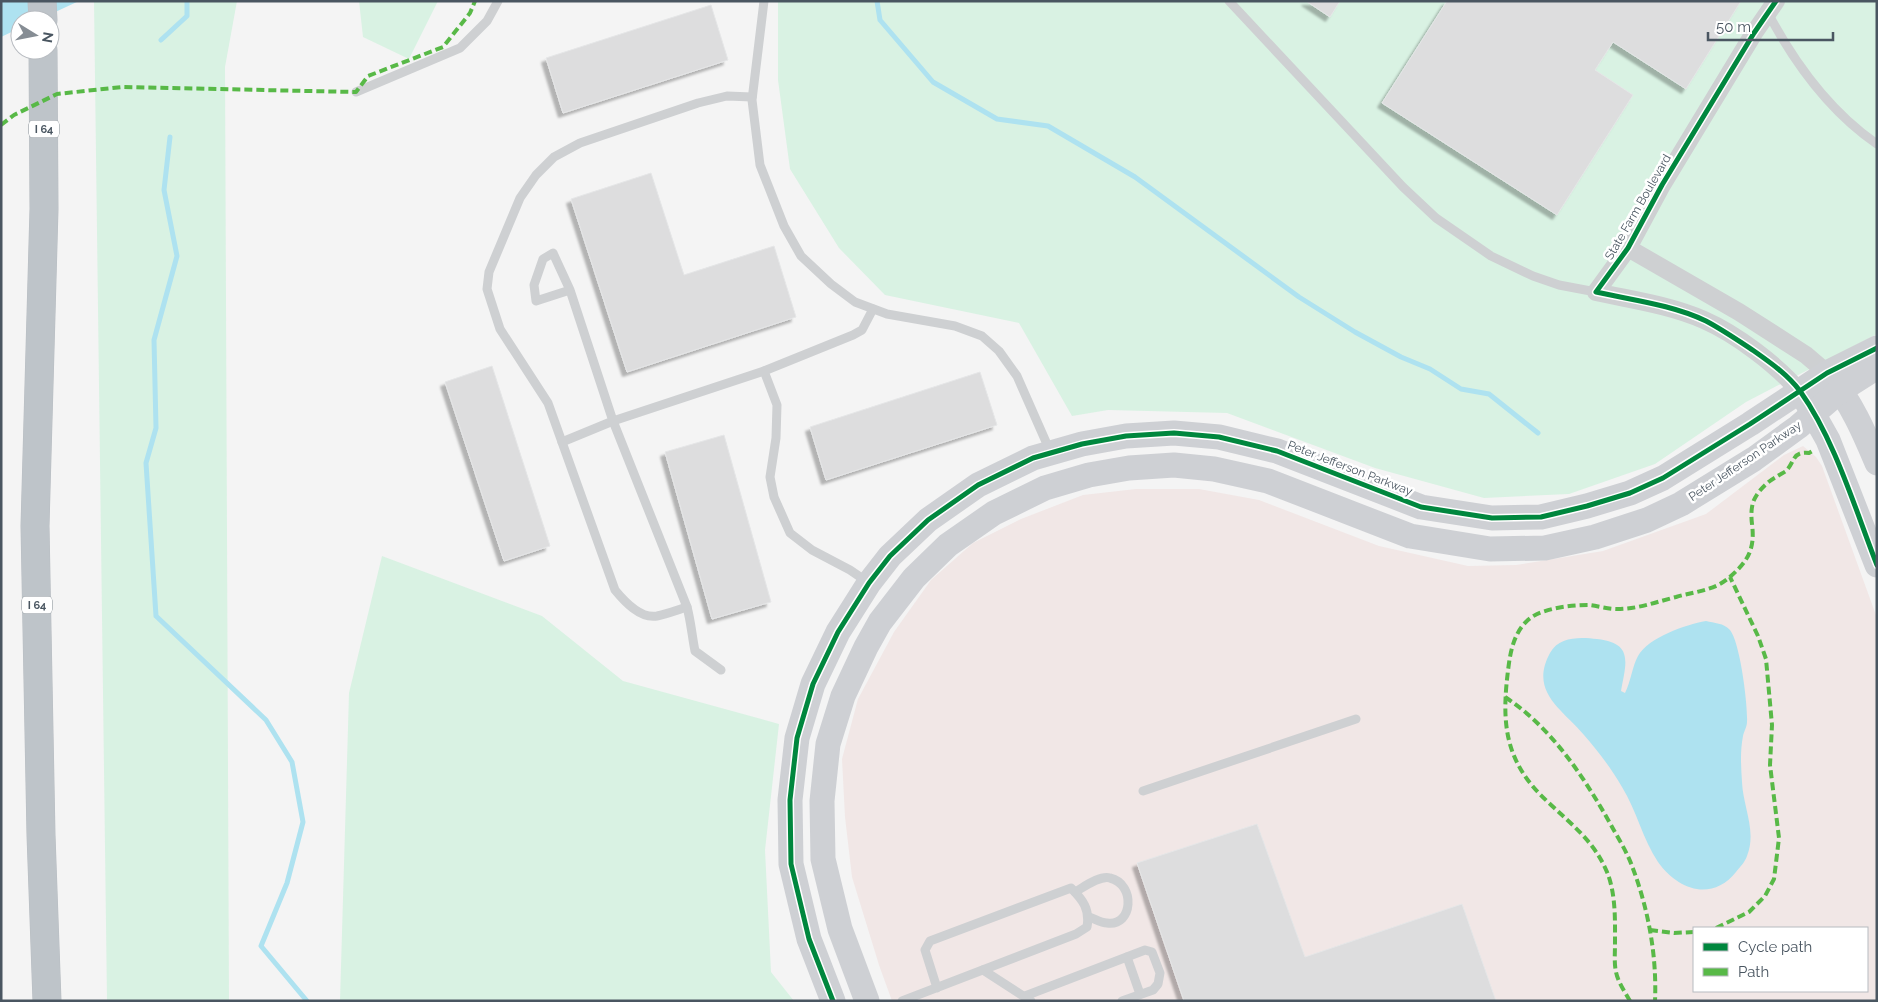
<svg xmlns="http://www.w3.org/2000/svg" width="1878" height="1002" viewBox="0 0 1878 1002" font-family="Raleway,sans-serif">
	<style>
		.medical { fill: #f1e7e6; fill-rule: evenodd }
		.green { fill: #d9f2e3 }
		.water { fill: #aee2f0 }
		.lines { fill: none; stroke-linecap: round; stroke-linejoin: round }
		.stream { stroke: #aee2f0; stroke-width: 5 }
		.building { fill: #ddddde; stroke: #e5e6e7; filter: url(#shadow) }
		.highway-casing { stroke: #b9bec3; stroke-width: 29 }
		.lane { stroke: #ced0d2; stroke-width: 9 }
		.street { stroke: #ced0d2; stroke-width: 18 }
		.secondary { stroke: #ced0d4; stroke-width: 25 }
		.highway { stroke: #bec4c9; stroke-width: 28 }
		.quiet { stroke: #58b947; stroke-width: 4; stroke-dasharray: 8 4; stroke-linecap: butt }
		.cycleway-casing { stroke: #fff; stroke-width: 8 }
		.cycleway { stroke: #00873e; stroke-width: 5 }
		.labels { text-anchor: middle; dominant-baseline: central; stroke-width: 5; stroke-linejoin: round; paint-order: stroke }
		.shield { fill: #fff; stroke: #808990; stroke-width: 1 }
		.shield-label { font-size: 11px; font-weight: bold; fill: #4a5661 }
		.street-label { font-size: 12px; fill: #4a5661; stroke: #fff }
	</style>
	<defs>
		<filter id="shadow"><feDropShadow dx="-4.5" dy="4.5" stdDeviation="1" flood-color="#0004"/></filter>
	</defs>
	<rect width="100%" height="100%" fill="#f4f4f4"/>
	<path class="medical" d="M1803,446L1816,457L1822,466L1877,618V1001H892L879,965L852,877L845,817L842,759L858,699L894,632L931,580L973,543L1021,519L1083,495L1136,489H1199L1259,500L1379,546L1468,566L1516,565L1603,551L1706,514L1784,455ZM1694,928H1867V991H1694Z"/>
	<g class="green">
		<polygon points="94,1 237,1 225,67 229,1001 107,1001"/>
		<polygon points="359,1 438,1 409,59 363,37"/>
		<polygon points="778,1 1877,1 1877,334 1746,402 1655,464 1569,494 1484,498 1375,468 1227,413 1108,410 1072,416 1019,323 885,295 839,248 790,169 778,80"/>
		<polygon points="382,556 542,616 623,681 779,724 765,850 771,972 794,1001 340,1001 349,693"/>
	</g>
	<g class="water">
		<polygon points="1,1 79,1 38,20 20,20 20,28 1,37"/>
		<path d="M1706,621C1714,623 1724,623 1730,630C1740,642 1748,705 1747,722C1747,727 1744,731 1743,736C1740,751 1741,767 1742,782C1743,807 1757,831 1747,856C1745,862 1740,867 1736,872C1712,902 1678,890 1658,862C1643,840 1636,809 1622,787C1611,768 1598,751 1584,735C1562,709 1529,692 1550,653C1559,636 1581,637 1597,639C1634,643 1626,663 1621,691L1625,693C1631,681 1632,667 1638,656C1649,637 1685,625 1706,621Z"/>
	</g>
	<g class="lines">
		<g class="stream">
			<polyline points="877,1 880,20 933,82 997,119 1048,126 1135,177 1299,297 1355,332 1401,357 1430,369 1461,389 1489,394 1538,433"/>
			<polyline points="161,40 187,16 187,1"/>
			<polyline points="170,137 164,190 177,256 154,340 156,428 146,463 156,616 266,720 292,762 303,822 287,883 261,946 307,1001"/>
		</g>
	</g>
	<g class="building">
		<polygon points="1306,1 1340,1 1330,17"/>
		<polygon points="1447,1 1741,1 1686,89 1613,42 1595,70 1633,95 1557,215 1382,103"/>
		<polygon points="711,5 728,60 563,113 546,58"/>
		<polygon points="651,173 684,275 774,246 796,317 627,372 571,199"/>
		<polygon points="492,366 550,546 504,561 445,382"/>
		<polygon points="980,372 997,425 826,480 810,427"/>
		<polygon points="724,435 771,602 712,619 665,452"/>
		<polygon points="1257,824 1305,957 1462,904 1496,1001 1184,1001 1137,863"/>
	</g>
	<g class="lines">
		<defs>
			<g id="highway">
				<polyline points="42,1 43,20"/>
				<polyline points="43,50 44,209 35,526 41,835 47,1001"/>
			</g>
		</defs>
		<use href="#highway" class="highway-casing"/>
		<g class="lane">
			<polyline points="764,1 752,100 760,165 784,226 801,256 831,284 855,302 887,314 955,326 982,336 999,351 1017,376 1050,451"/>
			<polyline points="1229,1 1403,187 1436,218 1491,256 1533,276 1559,285 1596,292"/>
			<path d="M1768,13C1795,64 1829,111 1877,144"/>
			<polyline points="356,92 460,48 487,21 498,1"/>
			<polyline points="764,371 777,405 776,438 770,477 774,497 790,533 812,550 850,570 869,583"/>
			<polyline points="562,442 613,421 570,290 553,253 543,259 534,285 536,301 570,290"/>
			<path d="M687,607C677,610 667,614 657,616C640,619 624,601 615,590L548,403L500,329L487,289L489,272L520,198L536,175L554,157L580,143L698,103L727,96L752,97"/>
			<path d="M721,670L695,651C692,636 691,622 687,607L613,421L764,371L853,335L862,330L873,309"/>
			<polyline points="1143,791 1356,719"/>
			<path d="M1075,892C1084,887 1100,875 1110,878C1136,884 1133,927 1107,923C1101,923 1095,919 1089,917"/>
			<polyline points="1127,957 1140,994"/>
			<polyline points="983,970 1031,1001"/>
			<polyline points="1025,996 1145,950 1152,952 1160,973 1158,984 1153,990 1122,1001"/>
			<path d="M902,1001L1076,934L1087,927C1090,909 1083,900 1071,888L930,941L925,950L937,988"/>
		</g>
		<g class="street">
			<path d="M1776,1L1754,33L1662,185L1628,248L1596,292C1632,300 1670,305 1704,320C1736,334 1777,365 1799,391"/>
			<polyline points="1628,248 1739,312 1806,355 1827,373"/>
		</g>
		<g class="secondary">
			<path d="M1830,377C1851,402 1864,432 1877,463"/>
			<polyline points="1805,399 1828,440 1877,565"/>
			<polyline points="833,1001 809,939 791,864 790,800 797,738 813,684 838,632 869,583 890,556 928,520 978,485 1033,458 1082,444 1126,436 1174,433 1219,437 1277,451 1421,507 1492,518 1541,517 1587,506 1630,493 1663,478 1750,424 1827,373 1877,348"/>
			<polyline points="867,1001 840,929 823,859 822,801 828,744 843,696 866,647 880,622 914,578 948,545 994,513 1045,488 1089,475 1129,468 1174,465 1214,469 1268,481 1410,536 1490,549 1545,548 1595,537 1647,520 1681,504 1754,459 1798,427 1841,390 1877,367"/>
		</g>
		<use href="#highway" class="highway"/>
		<g class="quiet">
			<polyline points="1,125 14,115 57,94 122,87 356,92 368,76 443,47 470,13 475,1"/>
			<path d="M1505,697C1552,728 1584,777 1611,825C1618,838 1627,852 1632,866C1648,908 1657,955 1655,1001"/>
			<polyline points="1716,928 1749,912 1765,896 1774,879 1779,838 1770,765 1772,725 1766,659 1758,636 1730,577"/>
			<polyline points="1650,930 1674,933 1694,932"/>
			<path d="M1630,1001C1625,992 1618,982 1616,972C1614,963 1615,953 1615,944C1615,921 1616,894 1607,872C1594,841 1572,825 1548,802C1503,761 1501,721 1509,663C1512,642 1519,620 1542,612C1557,607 1573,605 1589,605C1598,606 1608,609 1617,609C1638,609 1656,602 1676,597C1696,591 1715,591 1731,576C1749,560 1755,548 1752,524C1751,516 1751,507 1754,500C1758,491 1767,482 1776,477C1779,475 1783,473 1786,471C1795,462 1792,451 1809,453L1814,450"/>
		</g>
		<defs>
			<g id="cycleway">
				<path d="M1776,1L1754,33L1662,185L1628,248L1596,292C1632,300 1673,305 1706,321C1723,330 1739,341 1754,351C1771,363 1788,375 1800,391C1835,440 1855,509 1877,565"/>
				<polyline points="833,1001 809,939 791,864 790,800 797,738 813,684 838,632 869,583 890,556 928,520 978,485 1033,458 1082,444 1126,436 1174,433 1219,437 1277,451 1421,507 1492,518 1541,517 1587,506 1630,493 1663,478 1750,424 1827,373 1877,348"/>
			</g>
		</defs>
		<use href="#cycleway" class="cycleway-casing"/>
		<use href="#cycleway" class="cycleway"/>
	</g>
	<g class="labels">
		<g class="shield">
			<rect x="29" y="120.5" width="30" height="17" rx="4"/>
			<rect x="22" y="596.5" width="30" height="17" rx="4"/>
		</g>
		<g class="shield-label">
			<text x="44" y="129">I 64</text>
			<text x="37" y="605">I 64</text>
		</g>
		<g class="street-label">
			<text transform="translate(1638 207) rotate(-60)">State Farm Boulevard</text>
			<text transform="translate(1745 461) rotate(-34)">Peter Jefferson Parkway</text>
			<text transform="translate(1350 468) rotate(21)">Peter Jefferson Parkway</text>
		</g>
	</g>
	<rect width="1878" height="1002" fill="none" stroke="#4a5661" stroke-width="5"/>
	<rect x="1693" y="927" width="175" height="65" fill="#ffffff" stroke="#b7bbc0"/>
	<rect x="1703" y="943" width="25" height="8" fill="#00873e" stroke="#b7bbc0"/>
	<text x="1738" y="952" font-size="15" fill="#4a5661">Cycle path</text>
	<rect x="1703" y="968" width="25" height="8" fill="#58b947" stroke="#b7bbc0"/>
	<text x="1738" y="977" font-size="15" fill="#4a5661">Path</text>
	<g transform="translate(35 35) rotate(100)"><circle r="24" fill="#ffffff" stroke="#b7bbc0"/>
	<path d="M0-4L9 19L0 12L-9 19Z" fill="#868d94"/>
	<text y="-8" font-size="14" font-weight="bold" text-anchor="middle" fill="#4a5661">N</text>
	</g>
	<path d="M1708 32v8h125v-8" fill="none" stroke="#4a5661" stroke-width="2.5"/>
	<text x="1716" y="32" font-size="15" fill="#4a5661" stroke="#ffffff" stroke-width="4" paint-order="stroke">50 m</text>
</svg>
